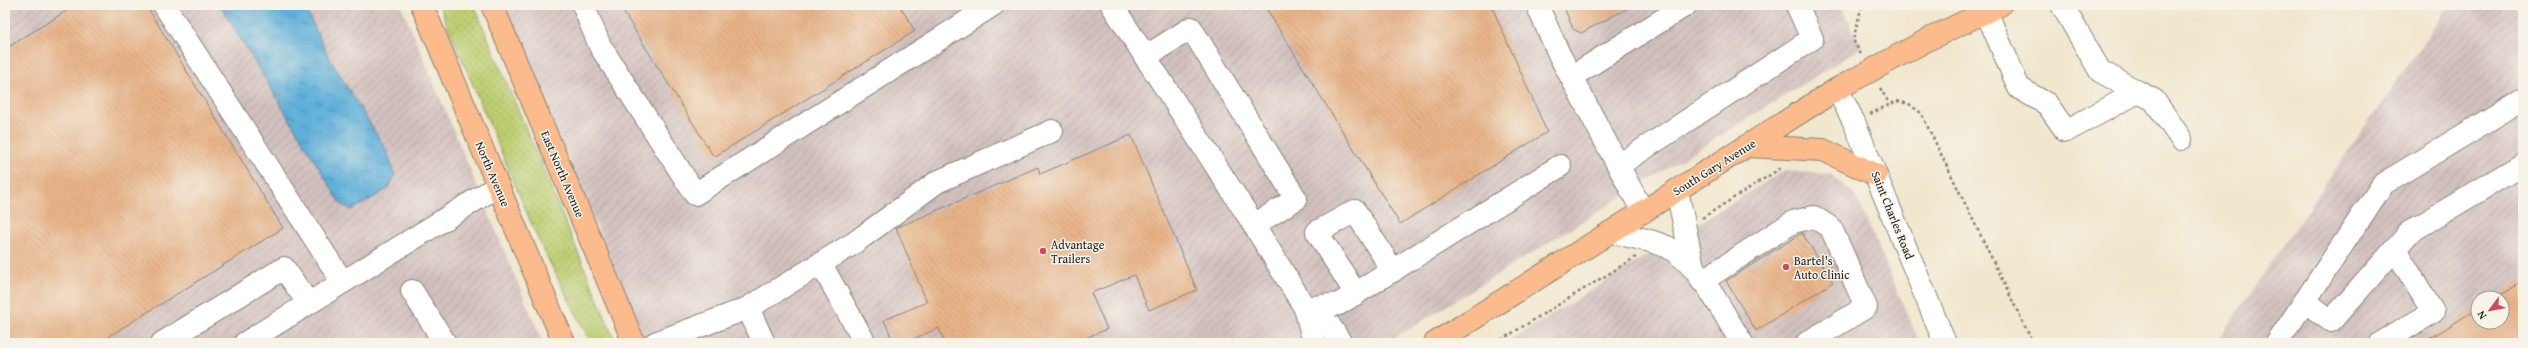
<svg xmlns="http://www.w3.org/2000/svg" width="2528" height="348" viewBox="0 0 2528 348" font-family="'Gentium Book Plus',serif">
	<style>
		.industrial { fill: url(#industrial-furrows); fill-rule: evenodd }
		.grass { fill: url(#grass-dots); stroke: #6c7446 }
		.water { fill: url(#water-ripples); stroke: #3d667a }
		.building { fill: url(#building-back-hatch) }
		.lines { fill: none; stroke-linecap: round; stroke-linejoin: round }
		.minor-casing { stroke: #868275; stroke-width: 24 }
		.major-casing { stroke: #868275; stroke-width: 24 }
		.path { stroke: #868275; stroke-width: 2.5; stroke-dasharray: 3 3; stroke-linecap: butt }
		.minor { stroke: #fff; stroke-width: 22 }
		.major { stroke: #fbbb8c; stroke-width: 22 }
		.poi-dot { fill: #d1495b; stroke: #f7f3e8; stroke-width: 1.5 }
		.labels { text-anchor: middle; dominant-baseline: central; stroke-width: 3; stroke-linejoin: round; paint-order: stroke }
		.street-label { font-size: 12px; fill: #1c1c1c; stroke: #f7f3e8 }
		.poi-label { font-size: 12px; fill: #1c1c1c; stroke: #f7f3e8; text-anchor: start }
	</style>
	<defs>
		<pattern id="industrial-furrows" width="10" height="10" patternUnits="userSpaceOnUse"><rect width="10" height="10" fill="#d1bfbd"/><path d="M-1 1l2-2M0 10L10 0M9 11l2-2" fill="none" stroke="#b3a4a2"/></pattern>
		<pattern id="grass-dots" width="8" height="8" patternUnits="userSpaceOnUse"><rect width="8" height="8" fill="#bbcd70"/><path d="M2 2h.1M6 6h.1" fill="none" stroke="#a0af60" stroke-width="1.8" stroke-linecap="round"/></pattern>
		<pattern id="water-ripples" width="26" height="14" patternUnits="userSpaceOnUse"><rect width="26" height="14" fill="#5eafd9"/><path d="M2 4q2-2 4 0t4 0M15 11q2-2 4 0t4 0" fill="none" stroke="#4d8eaf"/></pattern>
		<pattern id="building-back-hatch" width="6" height="6" patternUnits="userSpaceOnUse"><rect width="6" height="6" fill="#e8b388"/><path d="M-1 5l2 2M0 0l6 6M5-1l2 2" fill="none" stroke="#c69975"/></pattern>
	</defs>
	<rect width="100%" height="100%" fill="#f7f3e8"/>
	<filter id="ink" filterUnits="userSpaceOnUse"><feTurbulence type="fractalNoise" baseFrequency=".025" numOctaves="2"/><feDisplacementMap in="SourceGraphic" scale="8" xChannelSelector="R" yChannelSelector="G"/><feConvolveMatrix kernelMatrix="1 2 1 2 8 2 1 2 1" color-interpolation-filters="sRGB"/></filter>
	<filter id="wash" filterUnits="userSpaceOnUse"><feTurbulence type="fractalNoise" baseFrequency=".012" numOctaves="4" result="noise"/><feDisplacementMap in="SourceGraphic" scale="16" xChannelSelector="R" yChannelSelector="G"/><feGaussianBlur stdDeviation="0.9" result="paint"/><feColorMatrix in="noise" values="0 0 0 0 0 0 0 0 0 0 0 0 0 0 0 0 0 1.4 0 .05"/><feComposite in="paint" operator="in"/></filter>
	<g filter="url(#wash)">
		<rect width="100%" height="100%" fill="#f1e7ce"/>
		<g class="industrial">
			<polygon points="5,5 401,5 543,343 5,343"/>
			<polygon points="503,5 1841,5 1861,48 1387,343 646,343"/>
			<path d="M2449,5H2523V343H2216ZM2478,298H2502V322H2478Z"/>
			<polygon points="1783,171 1830,174 1856,196 1920,343 1506,343"/>
		</g>
		<polygon class="grass" points="439,5 474,5 616,343 591,343 538,239"/>
		<polygon class="water" points="220,5 304,5 328,56 387,151 395,176 388,189 352,210 341,204"/>
		<g id="blocks">
			<g class="building">
				<polygon points="76,5 146,5 283,228 98,343 5,343 5,49"/>
				<polygon points="619,5 899,5 915,31 714,157"/>
				<polygon points="1264,5 1491,5 1547,132 1400,224"/>
				<polygon points="1563,5 1634,5 1581,33 1573,29"/>
				<polygon points="1131,135 1197,290 1149,310 1134,275 1091,293 1107,329 1073,343 945,343 939,328 904,343 894,343 884,320 927,302 896,228 1038,167 1040,174"/>
				<polygon points="1802,233 1833,282 1756,331 1726,281"/>
				<polygon points="2523,280 2523,343 2423,343 2478,308 2478,322 2502,322 2502,298 2495,298"/>
			</g>
		</g>
	</g>
	<g filter="url(#ink)">
		<use href="#blocks" fill-opacity="0" stroke="#868275" stroke-width="1"/>
		<g class="lines">
			<defs>
				<g id="minor">
					<polyline points="164,5 342,281"/>
					<polyline points="583,5 600,46 695,194 993,5"/>
					<polyline points="1112,5 1254,225 1305,308 1339,304 1560,166"/>
					<polyline points="1537,5 1559,54 1643,212"/>
					<polyline points="1986,11 2019,88 2047,104 2066,131 2138,92 2100,71 2062,5"/>
					<polyline points="1145,57 1191,28 1296,199 1254,225"/>
					<polyline points="1571,77 1686,5"/>
					<polyline points="1837,89 1854,122 1945,343"/>
					<polyline points="2138,92 2154,100 2181,139"/>
					<polyline points="1619,165 1812,39 1797,5"/>
					<polyline points="1677,190 1693,267"/>
					<path d="M1611,232C1629,237 1651,239 1667,247C1699,262 1723,314 1742,343"/>
					<polyline points="821,264 865,343"/>
					<polyline points="1702,281 1793,222 1814,217 1831,228 1866,307 1807,343"/>
					<polyline points="412,291 445,343"/>
					<polyline points="1356,294 1317,232 1355,211 1393,271"/>
					<polyline points="2305,301 2331,321 2410,232 2523,164"/>
					<polyline points="748,308 854,243 937,182 1052,131"/>
					<polyline points="1305,308 1330,326 1341,343"/>
					<polyline points="1305,308 1314,343"/>
					<polyline points="162,343 284,268 308,303"/>
					<polyline points="245,343 498,186"/>
					<polyline points="655,343 748,308 764,343"/>
					<polyline points="2277,343 2383,184 2523,99"/>
					<polyline points="2381,343 2433,312 2395,249"/>
				</g>
				<g id="major">
					<polyline points="422,5 564,343"/>
					<polyline points="492,5 634,343"/>
					<polyline points="1748,146 1823,150 1876,175"/>
					<polyline points="1435,343 1837,89 1929,39 2000,5"/>
				</g>
			</defs>
			<use href="#minor" class="minor-casing"/>
			<use href="#major" class="major-casing"/>
			<g class="path">
				<polyline points="1861,54 1853,40 1862,5"/>
				<polyline points="1880,88 1889,103"/>
				<polyline points="1870,114 1897,101 1909,104 1921,113 2033,343"/>
				<polyline points="1702,218 1781,168"/>
				<polyline points="1496,343 1636,257"/>
			</g>
			<use href="#minor" class="minor"/>
			<use href="#major" class="major"/>
		</g>
	</g>
	<g class="poi-dot">
		<circle cx="1043" cy="251" r="4"/>
		<circle cx="1786" cy="267" r="4"/>
	</g>
	<g class="labels">
		<g class="street-label">
			<text transform="translate(1714 167) rotate(-32)">South Gary Avenue</text>
			<text transform="translate(493 174) rotate(67)">North Avenue</text>
			<text transform="translate(563 174) rotate(67)">East North Avenue</text>
			<text transform="translate(1893 215) rotate(68)">Saint Charles Road</text>
		</g>
		<g class="poi-label">
			<text x="1051" y="244">Advantage<tspan x="1051" dy="14">Trailers</tspan></text>
			<text x="1794" y="260">Bartel's<tspan x="1794" dy="14">Auto Clinic</tspan></text>
		</g>
	</g>
	<rect width="2528" height="348" fill="none" stroke="#f7f3e8" stroke-width="20"/>
	<g transform="translate(2490 310) rotate(238)"><circle r="19" fill="#f7f3e8" stroke="#9f9d96"/>
	<path d="M0-3L7 15L0 10L-7 15Z" fill="#d1495b"/>
	<text y="-6" font-size="11" font-weight="bold" text-anchor="middle" fill="#1c1c1c">N</text>
	</g>
</svg>
